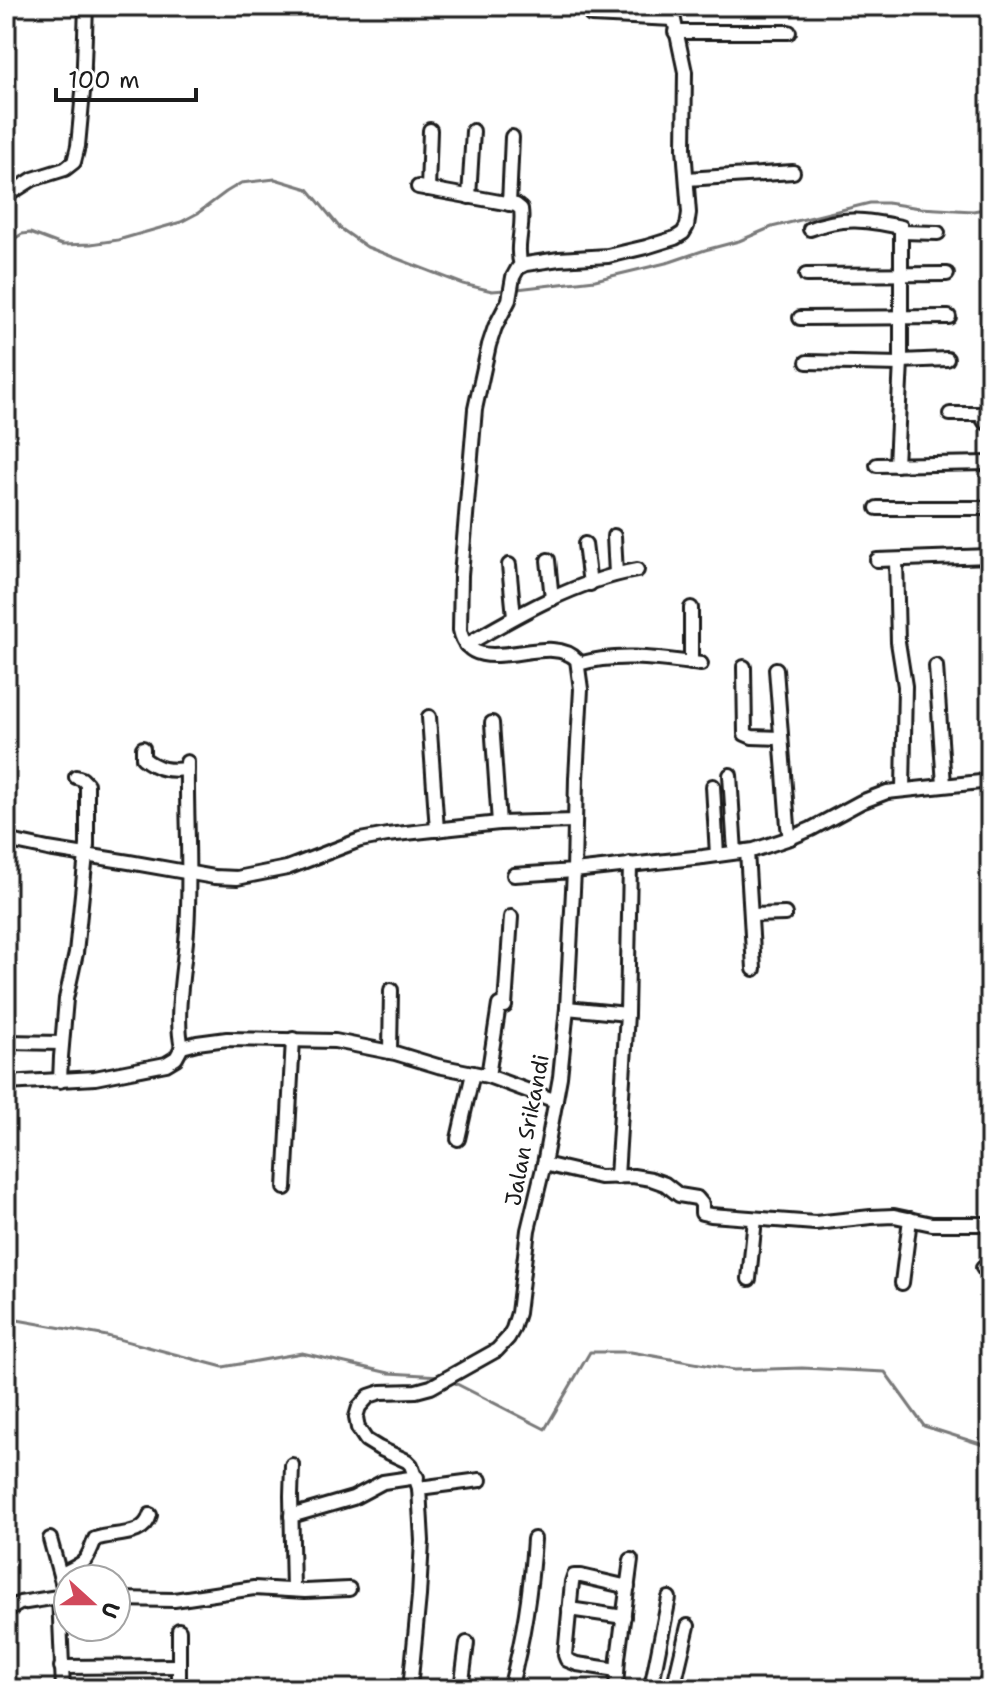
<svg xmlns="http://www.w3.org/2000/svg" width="996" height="1695" viewBox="0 0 996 1695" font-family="'Shantell Sans',sans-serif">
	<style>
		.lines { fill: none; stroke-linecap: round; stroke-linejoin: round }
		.stream { stroke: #7a7a7a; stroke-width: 3 }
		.minor-casing { stroke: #1c1c1c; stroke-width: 18 }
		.minor { stroke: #fff; stroke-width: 12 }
		.labels { text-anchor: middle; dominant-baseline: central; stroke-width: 6; stroke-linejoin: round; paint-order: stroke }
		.street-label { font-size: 22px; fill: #1c1c1c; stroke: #fff }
	</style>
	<rect width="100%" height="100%" fill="#fff"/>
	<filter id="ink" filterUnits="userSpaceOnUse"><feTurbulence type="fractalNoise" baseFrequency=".0125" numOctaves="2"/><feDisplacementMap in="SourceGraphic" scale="16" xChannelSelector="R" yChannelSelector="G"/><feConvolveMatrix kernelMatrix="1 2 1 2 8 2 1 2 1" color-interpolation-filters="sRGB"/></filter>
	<g filter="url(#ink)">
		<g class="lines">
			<g class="stream">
				<polyline points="6,244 22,234 30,233 62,245 91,244 118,240 181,222 198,213 226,192 241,183 275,179 308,189 340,228 367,247 463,284 492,291 505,290"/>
				<polyline points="517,289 595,280 670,262 705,250 739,241 772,227 870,203 887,203 920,208 973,211 990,208"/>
				<polyline points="6,1318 107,1336 223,1367 302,1353 389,1373 441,1376"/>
				<polyline points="451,1381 545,1429 590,1352 631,1352 734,1370 802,1368 885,1372 924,1426 990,1447"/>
			</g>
			<defs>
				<g id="minor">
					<polyline points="591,15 673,19"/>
					<polyline points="675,32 789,32"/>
					<polyline points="687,179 793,172"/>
					<path d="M418,187L516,205L521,209C524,229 515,245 521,266"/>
					<polyline points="428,189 430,130"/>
					<polyline points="6,196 33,179 65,169 74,162 78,146 83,92 86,6"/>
					<polyline points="469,197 473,131"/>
					<polyline points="509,204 512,137"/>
					<path d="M810,229C844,216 866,220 901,227V361L896,465"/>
					<polyline points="901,232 938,233"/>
					<polyline points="806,275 947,274"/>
					<polyline points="800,318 949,317"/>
					<polyline points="901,361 947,359"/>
					<polyline points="807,362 901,364"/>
					<polyline points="950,414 980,414 985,422 990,422"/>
					<polyline points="877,465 990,463"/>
					<polyline points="877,508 990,508"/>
					<polyline points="614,536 616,574"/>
					<polyline points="585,544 590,584"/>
					<polyline points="548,560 552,599"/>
					<polyline points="877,560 990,556"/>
					<polyline points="896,560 898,642 905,686 903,789"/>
					<polyline points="509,565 514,617"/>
					<polyline points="691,608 691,663"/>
					<path d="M466,645C519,614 576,581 637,570"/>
					<path d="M578,664C618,652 661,659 701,664"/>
					<polyline points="936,666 944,785"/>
					<polyline points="744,667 745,734 752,737 781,738"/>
					<polyline points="776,669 788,826 790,838"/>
					<polyline points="429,717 437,830"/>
					<polyline points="492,723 499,823"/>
					<path d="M143,748V758C158,770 169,771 187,769"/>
					<polyline points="730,775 735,852"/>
					<polyline points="713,786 717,855"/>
					<polyline points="6,840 48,849 129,862 214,877 237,878 287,868 360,840 387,835 499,823 575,821"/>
					<polyline points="989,840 990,816"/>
					<polyline points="747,851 754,969"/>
					<path d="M514,875L574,871L576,778L581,689L577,660C549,629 471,684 460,630L461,575L475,409L489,345L495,327L509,300L513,277L518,268L526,264L559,259L608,256L646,247L675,238L683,233L687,226L689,213L684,148L685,72L671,6"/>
					<polyline points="751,915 785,914"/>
					<polyline points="567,1008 627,1014"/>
					<polyline points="6,1042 62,1043"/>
					<path d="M182,1047C174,1016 185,963 187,930C191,874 186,818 187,762"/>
					<polyline points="390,1052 391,990"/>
					<polyline points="488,1076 499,1005 505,1006 511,917"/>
					<polyline points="60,1081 61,1057 66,999 76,953 87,845 87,784 82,779 76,777"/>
					<polyline points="6,1083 95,1078 166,1064 176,1058 182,1047 197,1043 227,1039 335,1041 395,1053 438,1066 488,1076 556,1101"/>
					<polyline points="458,1139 473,1073"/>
					<polyline points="544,1164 600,1177 633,1176 651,1179 665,1184 679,1195 697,1198 702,1204 702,1213 711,1215 815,1223 871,1217 894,1216 932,1224 990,1224"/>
					<polyline points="617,1177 627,1014 630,864"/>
					<polyline points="285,1188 293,1039"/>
					<polyline points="983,1268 990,1268"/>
					<polyline points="749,1279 755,1219"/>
					<polyline points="902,1283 910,1219"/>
					<polyline points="292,1465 291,1496 293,1590"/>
					<polyline points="419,1488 480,1480"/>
					<polyline points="291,1516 353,1498 383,1482 417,1477"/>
					<polyline points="50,1539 60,1575"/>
					<polyline points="59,1596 63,1689"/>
					<path d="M66,1596L60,1575C84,1562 85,1566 95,1539C114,1532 144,1538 150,1515"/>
					<polyline points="116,1599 174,1600 254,1588 305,1591 349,1589"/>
					<polyline points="569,1609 624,1617"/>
					<polyline points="6,1611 20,1603 64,1596"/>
					<polyline points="179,1630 179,1689"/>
					<polyline points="61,1667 179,1666"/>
					<polyline points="617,1670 577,1664 567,1660 565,1655 572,1582 574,1576 581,1576 628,1587"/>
					<polyline points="410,1689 419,1596 422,1541 419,1488 411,1465 407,1461 379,1448 366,1440 358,1428 356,1417 359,1407 369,1396 381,1392 416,1391 431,1387 497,1350 508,1338 513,1329 518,1313 528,1230 544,1164 560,1077 567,1008 574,871 703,857 754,850 790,838 811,829 861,802 887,792 990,781"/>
					<polyline points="461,1689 467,1643"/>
					<path d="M510,1689C523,1640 531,1590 534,1539"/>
					<polyline points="616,1689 618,1658 631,1560"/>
					<polyline points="649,1689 653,1678 669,1598"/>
					<polyline points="673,1689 688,1626"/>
				</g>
			</defs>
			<use href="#minor" class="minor-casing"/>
			<use href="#minor" class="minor"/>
		</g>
	</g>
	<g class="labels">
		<g class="street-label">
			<text transform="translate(527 1130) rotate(-79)">Jalan Srikandi</text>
		</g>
	</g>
	<rect width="996" height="1695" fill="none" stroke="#fff" stroke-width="32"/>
	<rect x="16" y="16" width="964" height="1663" fill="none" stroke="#1c1c1c" stroke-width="3" filter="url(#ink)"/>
	<g transform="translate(92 1603) rotate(111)"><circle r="38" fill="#ffffff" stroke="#a4a4a4" stroke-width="2"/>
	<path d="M0-6L14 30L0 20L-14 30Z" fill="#d1495b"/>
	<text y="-12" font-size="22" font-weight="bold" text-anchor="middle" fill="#1c1c1c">U</text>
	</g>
	<path d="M56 88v12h140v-12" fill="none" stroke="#1c1c1c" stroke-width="4"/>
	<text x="68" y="88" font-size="24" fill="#1c1c1c" stroke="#ffffff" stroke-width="6" paint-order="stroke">100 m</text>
</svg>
